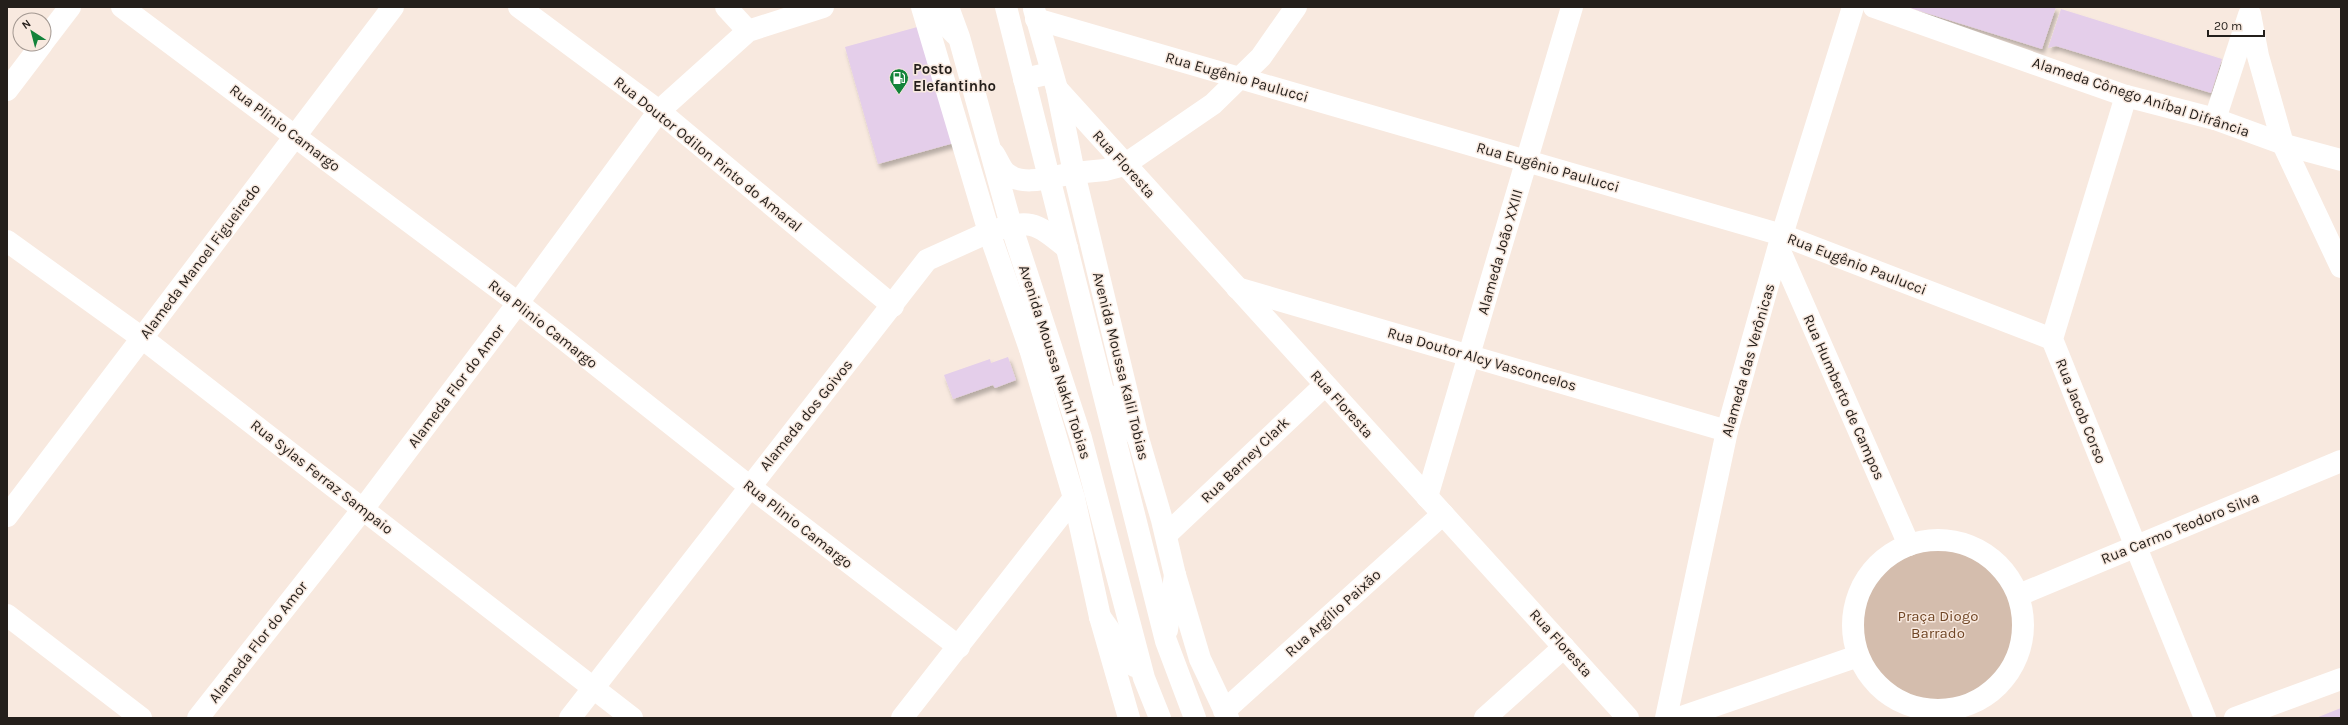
<svg xmlns="http://www.w3.org/2000/svg" width="2348" height="725" viewBox="0 0 2348 725" font-family="Karla,sans-serif">
	<style>
		.green { fill: #d4bdad }
		.building { fill: #e4ceea; filter: url(#shadow) }
		.lines { fill: none; stroke-linecap: round; stroke-linejoin: round }
		.minor { stroke: #fff; stroke-width: 22 }
		.major { stroke: #fff; stroke-width: 22 }
		.labels { text-anchor: middle; dominant-baseline: central; stroke-width: 3; stroke-linejoin: round; paint-order: stroke }
		.poi-label { font-size: 15px; font-weight: bold; fill: #241f1b; stroke: #f8e9df; text-anchor: start }
		.street-label { font-size: 15px; fill: #241f1b; stroke: #f8e9df }
		.park-label { font-size: 15px; fill: #704625; stroke: #f8e9df }
	</style>
	<defs>
		<filter id="shadow"><feDropShadow dx="2.5" dy="4.5" stdDeviation="2" flood-color="#0004"/></filter>
	</defs>
	<rect width="100%" height="100%" fill="#f8e9df"/>
	<circle class="green" cx="1938" cy="625" r="81"/>
	<g class="building">
		<polygon points="1907,7 2056,7 2042,49"/>
		<polygon points="2061,9 2222,59 2211,93 2056,46 2048,48"/>
		<polygon points="921,26 954,143 878,164 845,47"/>
		<polygon points="1008,357 1016,380 995,388 993,385 953,399 944,375 990,359 991,363"/>
		<polygon points="2341,708 2341,718 2316,718"/>
	</g>
	<g class="lines">
		<g class="minor">
			<polyline points="122,7 518,303 749,486 959,647"/>
			<polyline points="519,7 659,111 893,306"/>
			<polyline points="726,7 748,31"/>
			<polyline points="922,7 989,232 1030,349 1074,498 1100,617 1129,718"/>
			<polyline points="1874,7 2126,96 2215,119 2289,146 2341,160"/>
			<polyline points="1034,9 1057,89 1074,173 1138,438 1162,520 1175,575 1200,659 1228,718"/>
			<polyline points="2250,14 2258,56 2283,144 2341,267"/>
			<polyline points="1036,19 1782,235 2052,339"/>
			<polyline points="44,41 70,7"/>
			<polyline points="1057,89 1628,718"/>
			<polyline points="7,90 42,44"/>
			<polyline points="2126,96 2052,339 2205,718"/>
			<polyline points="2215,119 2249,15"/>
			<polyline points="1074,173 1105,170 1124,165 1213,104 1261,57 1296,7"/>
			<polyline points="7,241 142,338 632,718"/>
			<polyline points="1779,249 1909,545"/>
			<polyline points="1237,288 1727,431"/>
			<polyline points="1427,497 1572,7"/>
			<polyline points="7,516 393,7"/>
			<polyline points="1166,535 1325,385"/>
			<circle cx="1938" cy="625" r="85"/>
			<polyline points="2019,595 2341,461"/>
			<polyline points="7,615 141,718"/>
			<polyline points="1224,711 1443,514"/>
			<polyline points="198,718 363,509 518,303 659,111 748,31 823,7"/>
			<polyline points="570,718 927,260 989,232"/>
			<polyline points="902,718 1074,498"/>
			<polyline points="1485,718 1564,647"/>
			<polyline points="1666,718 1727,431 1782,235 1853,7"/>
			<polyline points="1679,718 1858,656"/>
			<polyline points="2235,718 2341,679"/>
		</g>
		<g class="major">
			<polyline points="928,7 955,34"/>
			<polyline points="948,7 959,37 1011,225 1081,438 1144,678 1160,718"/>
			<polyline points="1006,7 1166,641 1195,718"/>
			<polyline points="1024,79 1051,73"/>
			<path d="M994,154C998,160 1001,169 1006,173C1023,188 1054,176 1074,173"/>
			<path d="M989,232C1030,219 1034,221 1067,248"/>
			<polyline points="1030,349 1039,309"/>
			<polyline points="1110,396 1138,438"/>
			<polyline points="1100,617 1135,666"/>
			<polyline points="1167,630 1175,575"/>
		</g>
	</g>
	<defs>
		<symbol id="fuel-pin" viewBox="-11 -11 22 30"><path d="M0 17L-7.5 6A9.5 9.5 0 1 1 7.5 6Z" fill="#13833a" stroke="#f8e9df"/><path d="M-5.5-6h7V0h2V4h1.3V-2.5L3-4.5l.8-.8L6-3V5H2.5V1h-1V6h-7ZM-4.2-4.7v3.2H.2V-4.7Z" fill="#fff"/></symbol>
	</defs>
	<g fill-rule="evenodd">
		<use href="#fuel-pin" x="888" y="67" width="22" height="30"/>
	</g>
	<g class="labels">
		<g class="poi-label">
			<text x="913" y="69">Posto<tspan x="913" dy="17">Elefantinho</tspan></text>
		</g>
		<g class="street-label">
			<text transform="translate(1237 77) rotate(16)">Rua Eugênio Paulucci</text>
			<text transform="translate(2141 97) rotate(18)">Alameda Cônego Aníbal Difrância</text>
			<text transform="translate(285 128) rotate(37)">Rua Plinio Camargo</text>
			<text transform="translate(708 154) rotate(39)">Rua Doutor Odilon Pinto do Amaral</text>
			<text transform="translate(1124 164) rotate(48)">Rua Floresta</text>
			<text transform="translate(1548 167) rotate(16)">Rua Eugênio Paulucci</text>
			<text transform="translate(1500 252) rotate(-74)">Alameda João XXIII</text>
			<text transform="translate(200 261) rotate(-53)">Alameda Manoel Figueiredo</text>
			<text transform="translate(1857 264) rotate(21)">Rua Eugênio Paulucci</text>
			<text transform="translate(543 324) rotate(38)">Rua Plinio Camargo</text>
			<text transform="translate(1482 359) rotate(16)">Rua Doutor Alcy Vasconcelos</text>
			<text transform="translate(1748 360) rotate(-74)">Alameda das Verônicas</text>
			<text transform="translate(1055 362) rotate(72)">Avenida Moussa Nakhl Tobias</text>
			<text transform="translate(1121 366) rotate(76)">Avenida Moussa Kalil Tobias</text>
			<text transform="translate(456 386) rotate(-53)">Alameda Flor do Amor</text>
			<text transform="translate(1844 397) rotate(66)">Rua Humberto de Campos</text>
			<text transform="translate(1342 404) rotate(48)">Rua Floresta</text>
			<text transform="translate(2081 411) rotate(68)">Rua Jacob Corso</text>
			<text transform="translate(806 415) rotate(-51)">Alameda dos Goivos</text>
			<text transform="translate(1245 460) rotate(-44)">Rua Barney Clark</text>
			<text transform="translate(322 477) rotate(38)">Rua Sylas Ferraz Sampaio</text>
			<text transform="translate(798 524) rotate(38)">Rua Plinio Camargo</text>
			<text transform="translate(2180 528) rotate(-22)">Rua Carmo Teodoro Silva</text>
			<text transform="translate(1333 613) rotate(-42)">Rua Argílio Paixão</text>
			<text transform="translate(258 642) rotate(-52)">Alameda Flor do Amor</text>
			<text transform="translate(1561 643) rotate(48)">Rua Floresta</text>
		</g>
		<g class="park-label">
			<text x="1938" y="616">Praça Diogo<tspan x="1938" dy="17">Barrado</tspan></text>
		</g>
	</g>
	<rect width="2348" height="725" fill="none" stroke="#241f1b" stroke-width="16"/>
	<g transform="translate(32 32) rotate(324)"><circle r="19" fill="#f8e9df" stroke="#a39891"/>
	<path d="M0-3L7 15L0 10L-7 15Z" fill="#13833a"/>
	<text y="-6" font-size="11" font-weight="bold" text-anchor="middle" fill="#241f1b">N</text>
	</g>
	<path d="M2208 30v6h56v-6" fill="none" stroke="#241f1b" stroke-width="2"/>
	<text x="2214" y="30" font-size="12" fill="#241f1b" stroke="#f8e9df" stroke-width="3" paint-order="stroke">20 m</text>
</svg>
